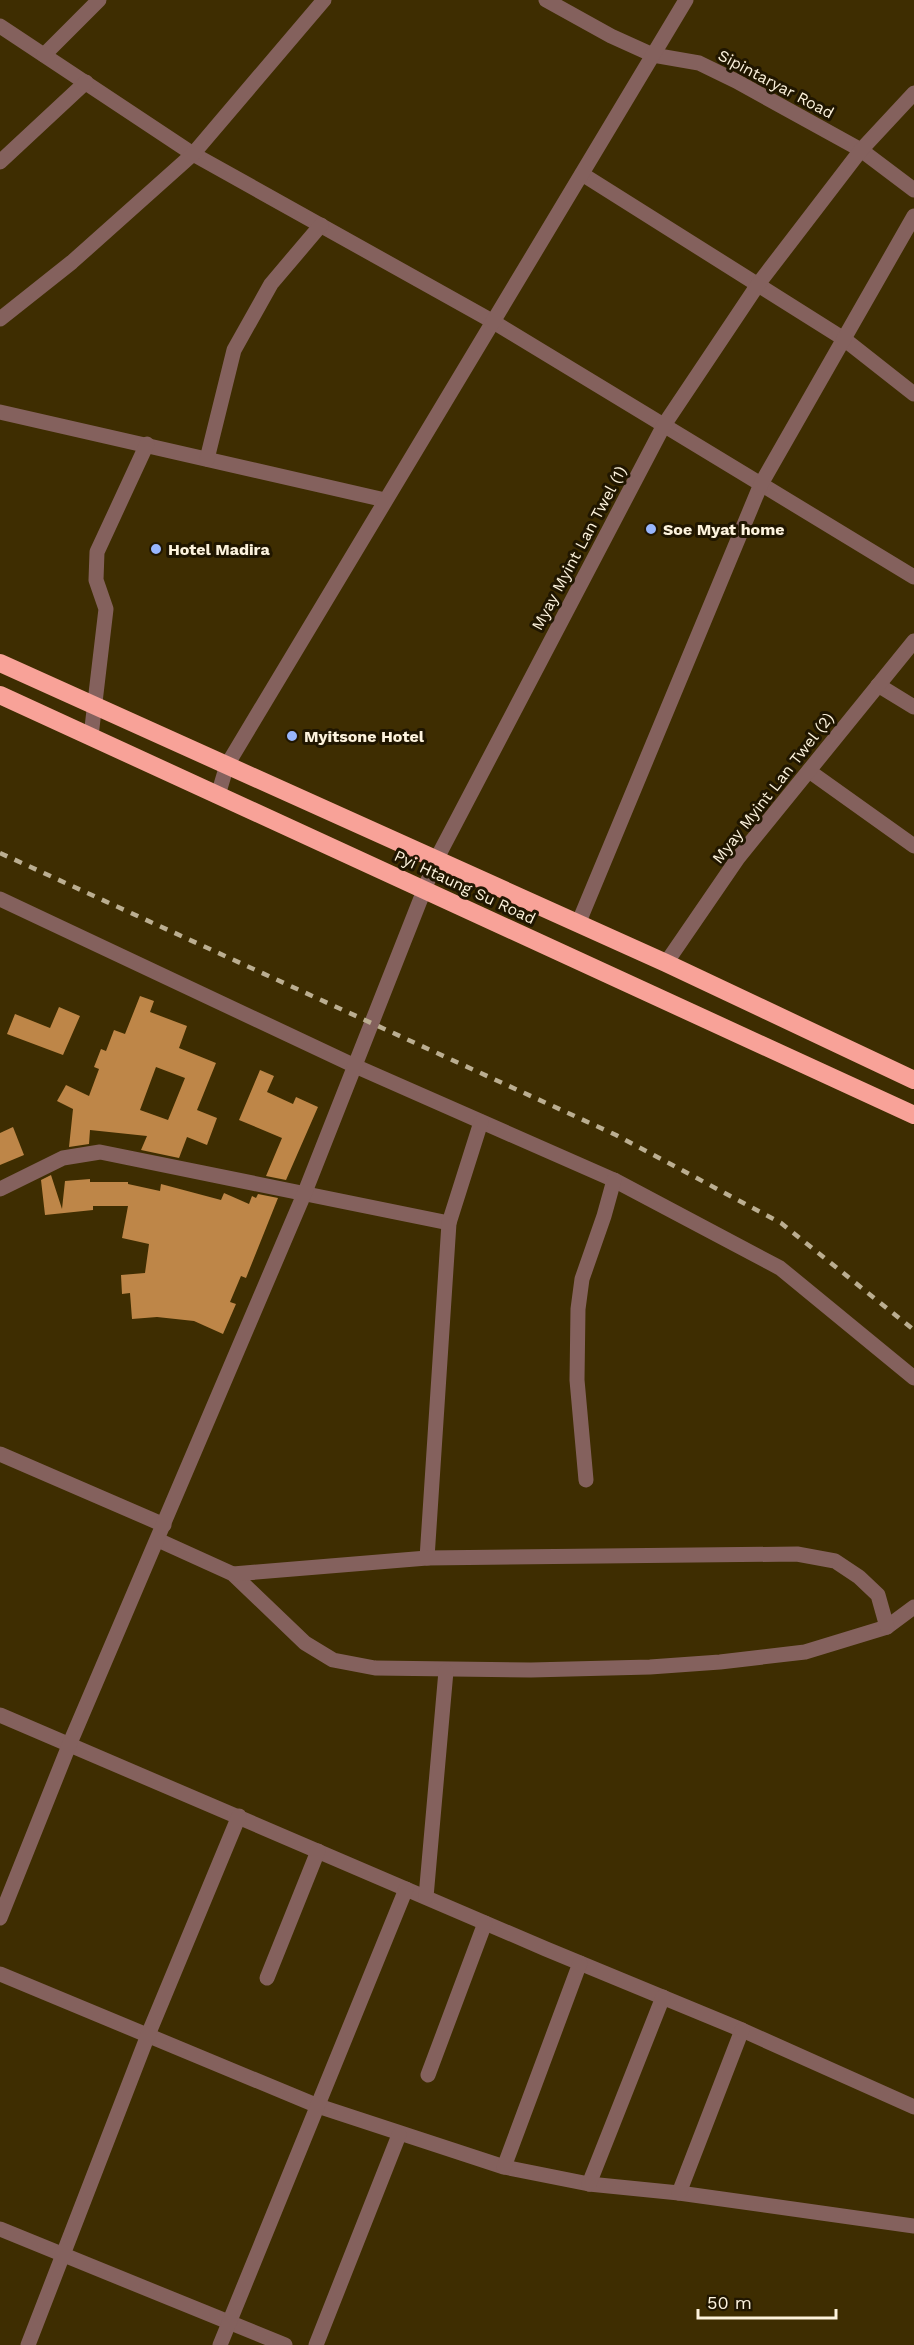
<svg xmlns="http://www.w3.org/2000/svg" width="914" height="2345" viewBox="0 0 914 2345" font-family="'Work Sans',sans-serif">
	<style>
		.building { fill: #be8648; fill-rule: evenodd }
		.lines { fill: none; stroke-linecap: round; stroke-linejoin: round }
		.minor { stroke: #84615d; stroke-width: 15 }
		.highway { stroke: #f8a298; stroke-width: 18 }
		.rail { stroke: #bbae91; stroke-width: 4.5; stroke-dasharray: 8 8; stroke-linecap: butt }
		.poi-dot { fill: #98b6fd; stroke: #201600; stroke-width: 2 }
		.labels { text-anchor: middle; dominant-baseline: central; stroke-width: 6; stroke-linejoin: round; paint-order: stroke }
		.street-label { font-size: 16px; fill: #fdf3dd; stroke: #201600 }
		.poi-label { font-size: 16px; font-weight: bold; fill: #fdf3dd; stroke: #201600; text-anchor: start }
	</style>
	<rect width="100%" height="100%" fill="#3e2d01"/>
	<g class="building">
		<path d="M140,996L154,1001L150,1012L187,1026L179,1048L216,1063L197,1110L217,1118L207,1145L187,1137L179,1158L141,1150L147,1136L90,1130L89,1144L69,1147L73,1109L57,1101L66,1085L89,1096L99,1069L94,1067L101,1049L106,1051L114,1030L125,1034ZM156,1067L185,1078L168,1120L140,1110Z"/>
		<polygon points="59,1007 80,1016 63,1055 7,1034 15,1014 50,1028"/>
		<polygon points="260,1070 274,1076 267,1092 293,1104 296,1097 318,1107 286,1180 266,1176 282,1138 239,1120"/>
		<polygon points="13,1127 24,1155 0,1165 0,1133"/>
		<polygon points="51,1175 62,1209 65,1181 90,1179 90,1182 128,1182 128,1184 160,1191 161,1184 221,1200 224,1193 249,1204 252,1196 256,1198 258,1194 278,1198 246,1278 241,1276 230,1302 236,1304 223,1334 194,1321 157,1317 132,1319 130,1293 122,1294 121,1275 145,1273 149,1244 122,1238 128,1206 93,1206 93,1210 45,1215 41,1180"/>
	</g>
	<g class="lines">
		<g class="minor">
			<polyline points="546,0 611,36 653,55 699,63 736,81 861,150 914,190"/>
			<polyline points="0,26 193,154 492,321 914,577"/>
			<polyline points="44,55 99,0"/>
			<polyline points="0,162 86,82"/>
			<polyline points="582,174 844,339 914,394"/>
			<polyline points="0,319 72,262 193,154 324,0"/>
			<polyline points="0,412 385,500"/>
			<polyline points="207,459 234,350 271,284 321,225"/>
			<polyline points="878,685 914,707"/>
			<polyline points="91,736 106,609 96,580 97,552 147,444"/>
			<polyline points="809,771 914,846"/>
			<polyline points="218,795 227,765 686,0"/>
			<polyline points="0,899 355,1066 614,1180 780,1268 914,1378"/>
			<polyline points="578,924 761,484 914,216"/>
			<polyline points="666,963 738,858 914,641"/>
			<polyline points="0,1189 63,1158 100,1152 449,1223"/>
			<polyline points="0,1454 164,1525"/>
			<polyline points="586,1480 577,1380 578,1309 582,1279 604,1216 614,1180"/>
			<polyline points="158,1540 233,1574 305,1643 333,1660 375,1668 531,1670 650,1667 720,1662 805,1652 887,1627 914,1607"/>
			<polyline points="427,1558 449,1223 481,1122"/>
			<polyline points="233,1574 427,1558 797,1554 835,1561 859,1577 878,1595 887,1627"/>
			<polyline points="0,1715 546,1949 742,2030 914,2107"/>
			<polyline points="426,1897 446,1671"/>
			<polyline points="0,1918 70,1743 305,1192 436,860 664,425 759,283 861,150 914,93"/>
			<polyline points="0,1974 318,2106 504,2167 589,2184 679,2193 914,2226"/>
			<polyline points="267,1978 318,1851"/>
			<polyline points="428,2075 485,1923"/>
			<polyline points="504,2167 580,1963"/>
			<polyline points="589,2184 663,1997"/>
			<polyline points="679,2193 742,2030"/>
			<polyline points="0,2229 285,2345"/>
			<polyline points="28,2345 148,2035 239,1816"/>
			<polyline points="220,2345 406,1889"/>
			<polyline points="316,2345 399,2135"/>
		</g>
		<g class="highway">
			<polyline points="0,663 666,963 914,1080"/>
			<polyline points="0,695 914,1115"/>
		</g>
		<polyline class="rail" points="0,853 616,1135 781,1223 914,1330"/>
	</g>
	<g class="poi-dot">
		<circle cx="651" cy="529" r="6"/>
		<circle cx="156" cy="549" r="6"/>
		<circle cx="292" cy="736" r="6"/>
	</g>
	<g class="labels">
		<g class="street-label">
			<text transform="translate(776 84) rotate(28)">Sipintaryar Road</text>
			<text transform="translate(579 548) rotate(-62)">Myay Myint Lan Twel (1)</text>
			<text transform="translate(773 788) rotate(-52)">Myay Myint Lan Twel (2)</text>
			<text transform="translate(465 887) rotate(25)">Pyi Htaung Su Road</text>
		</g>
		<g class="poi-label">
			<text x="663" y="529">Soe Myat home</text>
			<text x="168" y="549">Hotel Madira</text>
			<text x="304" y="736">Myitsone Hotel</text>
		</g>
	</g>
	<path d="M698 2309v9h138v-9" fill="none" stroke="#fdf3dd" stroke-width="3"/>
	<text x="707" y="2309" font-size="18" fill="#fdf3dd" stroke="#201600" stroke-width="4.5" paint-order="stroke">50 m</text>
</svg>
